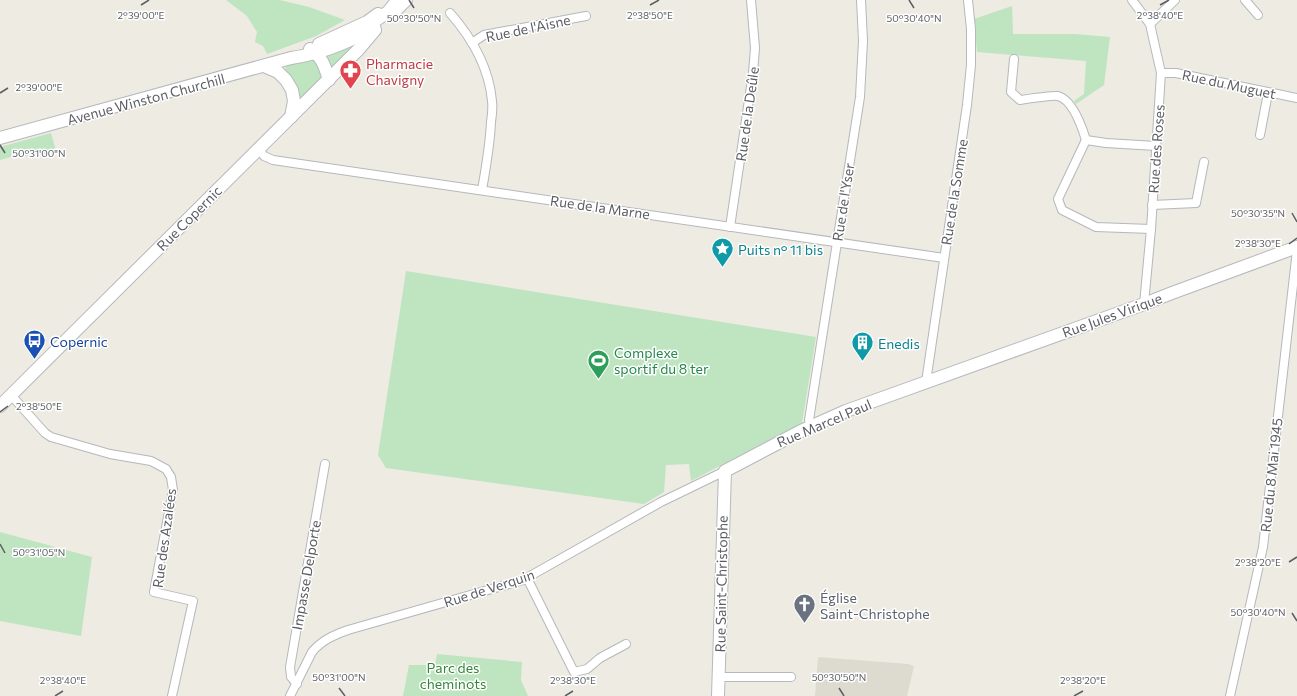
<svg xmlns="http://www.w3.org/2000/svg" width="1297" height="696" viewBox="0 0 1297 696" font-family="Commissioner,sans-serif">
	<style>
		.education { fill: #dddad0 }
		.green { fill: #bfe4c0 }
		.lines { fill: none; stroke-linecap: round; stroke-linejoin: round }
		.street-casing { stroke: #b5b8bc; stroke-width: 10 }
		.secondary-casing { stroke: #b6b9be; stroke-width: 14 }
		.street { stroke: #fff; stroke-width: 8 }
		.secondary { stroke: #fff; stroke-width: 12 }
		.ticks { fill: none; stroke: #5b5e63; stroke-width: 1.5 }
		.labels { text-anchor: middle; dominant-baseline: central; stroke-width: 3; stroke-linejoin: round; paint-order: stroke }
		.street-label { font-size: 14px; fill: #5b5e63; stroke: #fff }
		.health-label { font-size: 14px; fill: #be3a42; stroke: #fff; text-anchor: start }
		.culture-label { font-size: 14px; fill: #0d838f; stroke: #fff; text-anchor: start }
		.transit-label { font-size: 14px; fill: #164399; stroke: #fff; text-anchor: start }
		.leisure-label { font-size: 14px; fill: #27864d; stroke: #fff; text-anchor: start }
		.worship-label { font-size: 14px; fill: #5b616d; stroke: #fff; text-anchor: start }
		.park-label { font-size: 14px; fill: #37853c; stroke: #fff }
		.ticks-label { font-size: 10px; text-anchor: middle; fill: #5b5e63; stroke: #fff; stroke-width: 3; stroke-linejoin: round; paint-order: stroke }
	</style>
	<rect width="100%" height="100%" fill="#edebe2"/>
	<polygon class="education" points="818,657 908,664 914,666 907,696 815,696"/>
	<g class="green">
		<polygon points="226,0 280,0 309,7 345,20 316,36 267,54 263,46 255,42 257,32 247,16"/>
		<polygon points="1012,6 1013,34 1075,34 1110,37 1104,85 1076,104 1074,101 1084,94 1086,61 977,52 974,19"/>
		<polygon points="361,38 331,73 321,55"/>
		<path d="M313,58L326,80L300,102C298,89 293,80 285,71L286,66Z"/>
		<polygon points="51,133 56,151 33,157 18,155 0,160 0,147"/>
		<polygon points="406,271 816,337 802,423 691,481 689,464 666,465 664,492 644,504 386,468 378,455"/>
		<polygon points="0,532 92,557 81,636 0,621"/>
		<polygon points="437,654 522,662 521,680 528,696 403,696 409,665 435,665"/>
	</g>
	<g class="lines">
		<defs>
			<g id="street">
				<polyline points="1132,0 1150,24 1161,73 1151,229 1144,304"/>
				<polyline points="1245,0 1258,15"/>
				<path d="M450,13C472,38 489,68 492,101C493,108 492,115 491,122C490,145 486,167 482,190"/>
				<polyline points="1150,24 1175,0"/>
				<polyline points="472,43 484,35 586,16"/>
				<path d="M1014,59L1011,92L1020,100C1027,99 1053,95 1058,96C1073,100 1082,127 1086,140L1106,143L1156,146"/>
				<polyline points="1161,73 1176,73 1297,98"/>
				<polyline points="1260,135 1268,93"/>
				<polyline points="1086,140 1058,199 1062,210 1096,227 1151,229"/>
				<polyline points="259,149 264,156 273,160 944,258"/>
				<polyline points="1152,205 1196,203 1204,162"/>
				<polyline points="730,227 753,73 755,48 751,0"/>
				<polyline points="926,382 967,105 971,65 971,29 968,0"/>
				<polyline points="11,395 45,433 51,437 110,454 151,461 166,469 171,477 173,490 154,592 193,601 172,696"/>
				<polyline points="811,426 809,420 860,97 863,41 861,0"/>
				<polyline points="527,578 574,672 587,669 600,658 626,644"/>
				<polyline points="719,677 791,677"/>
				<polyline points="297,684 291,677 290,667 325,464"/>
				<path d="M290,696L312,652C322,640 334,635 348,630L523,580L661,502L725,471"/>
				<polyline points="1230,696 1263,547 1297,250"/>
			</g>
			<g id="secondary">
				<polyline points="392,14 406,0"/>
				<polyline points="319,44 367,22 378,14"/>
				<path d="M310,49C322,56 325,67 329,80"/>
				<polyline points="264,66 278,72 286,80 292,90 294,101 291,117"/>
				<path d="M0,138L291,58C320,54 349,42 374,28"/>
				<polyline points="0,406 359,49 375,30 373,23 376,20 388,12 396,2"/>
				<polyline points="718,696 725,471 801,431 846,411 1144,304 1172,293 1297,247"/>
			</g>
		</defs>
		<use href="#street" class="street-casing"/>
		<use href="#secondary" class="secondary-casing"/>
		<use href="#street" class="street"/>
		<use href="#secondary" class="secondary"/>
	</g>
	<path class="ticks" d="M409,0L414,8M909,0L914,8M141,5L149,0M650,5L659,0M1160,5L1169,0M0,93L8,88M0,145L5,153M1292,213L1297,222M1289,244L1297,238M0,412L8,406M0,544L5,553M1289,562L1297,557M1292,613L1297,621M339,688L345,696M839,688L844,696M55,696L63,691M565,696L573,691M1074,696L1083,691"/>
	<defs>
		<symbol id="pharmacy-pin" viewBox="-11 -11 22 30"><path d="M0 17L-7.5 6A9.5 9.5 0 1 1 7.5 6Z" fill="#e0444e" stroke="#fff"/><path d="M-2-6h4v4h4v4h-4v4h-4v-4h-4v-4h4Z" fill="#fff"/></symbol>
		<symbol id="sight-pin" viewBox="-11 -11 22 30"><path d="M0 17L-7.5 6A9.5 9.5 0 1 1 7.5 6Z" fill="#0f9aa8" stroke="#fff"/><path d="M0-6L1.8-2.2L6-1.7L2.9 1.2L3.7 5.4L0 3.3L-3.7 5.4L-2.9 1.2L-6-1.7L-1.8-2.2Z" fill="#fff"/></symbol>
		<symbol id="bus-pin" viewBox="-11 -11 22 30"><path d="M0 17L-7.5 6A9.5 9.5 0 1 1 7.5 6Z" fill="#1a4fb4" stroke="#fff"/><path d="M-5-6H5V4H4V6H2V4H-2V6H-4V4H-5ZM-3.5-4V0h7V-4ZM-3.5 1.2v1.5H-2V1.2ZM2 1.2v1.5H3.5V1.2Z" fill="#fff"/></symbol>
		<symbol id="building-pin" viewBox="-11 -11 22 30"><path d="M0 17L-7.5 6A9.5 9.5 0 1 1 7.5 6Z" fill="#0f9aa8" stroke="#fff"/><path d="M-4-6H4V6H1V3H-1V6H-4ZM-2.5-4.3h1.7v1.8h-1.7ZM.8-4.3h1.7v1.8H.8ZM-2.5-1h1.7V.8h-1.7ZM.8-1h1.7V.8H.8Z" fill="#fff"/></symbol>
		<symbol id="stadium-pin" viewBox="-11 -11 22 30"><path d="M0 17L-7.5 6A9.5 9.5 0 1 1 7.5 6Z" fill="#2e9e5b" stroke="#fff"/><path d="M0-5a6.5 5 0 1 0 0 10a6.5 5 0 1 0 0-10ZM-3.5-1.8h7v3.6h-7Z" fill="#fff"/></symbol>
		<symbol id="church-pin" viewBox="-11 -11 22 30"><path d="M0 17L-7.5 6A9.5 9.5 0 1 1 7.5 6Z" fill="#6b7280" stroke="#fff"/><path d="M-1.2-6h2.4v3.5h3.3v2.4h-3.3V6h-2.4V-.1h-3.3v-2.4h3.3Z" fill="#fff"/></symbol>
	</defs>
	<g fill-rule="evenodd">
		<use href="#pharmacy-pin" x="338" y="58" width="25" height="34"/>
		<use href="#sight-pin" x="710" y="236" width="25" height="34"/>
		<use href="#bus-pin" x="22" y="328" width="25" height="34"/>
		<use href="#building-pin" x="850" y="330" width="25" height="34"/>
		<use href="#stadium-pin" x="586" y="348" width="25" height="34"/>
		<use href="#church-pin" x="792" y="592" width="25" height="34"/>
	</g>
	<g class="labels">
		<g class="street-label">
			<text transform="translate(528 28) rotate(-12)">Rue de l'Aisne</text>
			<text transform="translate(1229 84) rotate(12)">Rue du Muguet</text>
			<text transform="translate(146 99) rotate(-15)">Avenue Winston Churchill</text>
			<text transform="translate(747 114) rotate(-82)">Rue de la Deûle</text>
			<text transform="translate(1156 149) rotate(-86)">Rue des Roses</text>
			<text transform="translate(954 192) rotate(-81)">Rue de la Somme</text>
			<text transform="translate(843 202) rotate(-81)">Rue de l'Yser</text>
			<text transform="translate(600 207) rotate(8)">Rue de la Marne</text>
			<text transform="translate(189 218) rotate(-45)">Rue Copernic</text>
			<text transform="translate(1112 315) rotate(-20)">Rue Jules Virique</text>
			<text transform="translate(824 423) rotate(-23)">Rue Marcel Paul</text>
			<text transform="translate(1271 475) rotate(-84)">Rue du 8 Mai 1945</text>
			<text transform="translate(164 538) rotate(-82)">Rue des Azalées</text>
			<text transform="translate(306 575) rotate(-80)">Impasse Delporte</text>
			<text transform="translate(721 584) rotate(-89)">Rue Saint-Christophe</text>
			<text transform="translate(489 588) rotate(-18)">Rue de Verquin</text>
		</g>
		<g class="health-label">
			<text x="366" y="63">Pharmacie<tspan x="366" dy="16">Chavigny</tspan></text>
		</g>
		<g class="culture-label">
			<text x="738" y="249">Puits n° 11 bis</text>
			<text x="878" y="343">Enedis</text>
		</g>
		<g class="transit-label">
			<text x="50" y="341">Copernic</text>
		</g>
		<g class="leisure-label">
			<text x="614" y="352">Complexe<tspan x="614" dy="16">sportif du 8 ter</tspan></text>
		</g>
		<g class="worship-label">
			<text x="820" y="597">Église<tspan x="820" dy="16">Saint-Christophe</tspan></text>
		</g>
		<g class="park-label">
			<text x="453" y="667">Parc des<tspan x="453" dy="16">cheminots</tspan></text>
		</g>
	</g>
	<g class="ticks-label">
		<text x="141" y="19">2°39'00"E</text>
		<text x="650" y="19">2°38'50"E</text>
		<text x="1160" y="19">2°38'40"E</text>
		<text x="414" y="22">50°30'50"N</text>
		<text x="914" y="22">50°30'40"N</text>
		<text x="39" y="91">2°39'00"E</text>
		<text x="39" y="157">50°31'00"N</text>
		<text x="1258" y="217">50°30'35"N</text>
		<text x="1258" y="247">2°38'30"E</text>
		<text x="39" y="410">2°38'50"E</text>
		<text x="39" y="556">50°31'05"N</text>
		<text x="1258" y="566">2°38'20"E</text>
		<text x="1258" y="616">50°30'40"N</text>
		<text x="339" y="681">50°31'00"N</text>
		<text x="839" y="681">50°30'50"N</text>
		<text x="63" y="684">2°38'40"E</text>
		<text x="573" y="684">2°38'30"E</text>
		<text x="1083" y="684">2°38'20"E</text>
	</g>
</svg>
